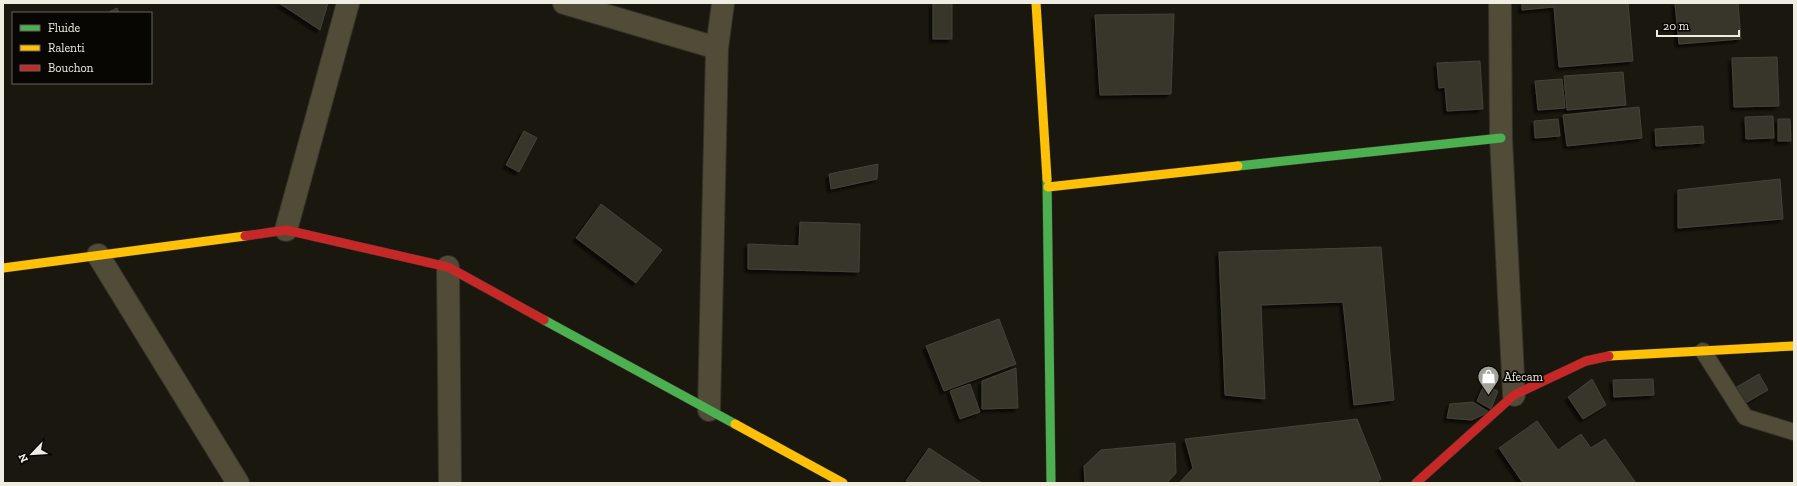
<svg xmlns="http://www.w3.org/2000/svg" width="1797" height="486" viewBox="0 0 1797 486" font-family="'Zilla Slab',serif">
	<style>
		.building { fill: #38362b; stroke: #44423a; filter: url(#shadow) }
		.lines { fill: none; stroke-linecap: round; stroke-linejoin: round }
		.lane-casing { stroke: #333128; stroke-width: 18 }
		.street-casing { stroke: #333128; stroke-width: 24 }
		.fast-casing { stroke: #333128; stroke-width: 10 }
		.slow-casing { stroke: #333128; stroke-width: 10 }
		.jam-casing { stroke: #333128; stroke-width: 10 }
		.lane { stroke: #504c38; stroke-width: 16 }
		.street { stroke: #504c38; stroke-width: 22 }
		.fast { stroke: #4caf50; stroke-width: 9 }
		.slow { stroke: #ffc107; stroke-width: 9 }
		.jam { stroke: #c62828; stroke-width: 9 }
		.labels { text-anchor: middle; dominant-baseline: central; stroke-width: 3.5; stroke-linejoin: round; paint-order: stroke }
		.poi-label { font-size: 12px; fill: #efede2; stroke: #070602; text-anchor: start }
	</style>
	<defs>
		<filter id="shadow"><feDropShadow dx="-3.5" dy="3.5" stdDeviation="1" flood-color="#0009"/></filter>
	</defs>
	<rect width="100%" height="100%" fill="#1a180e"/>
	<g class="building">
		<polygon points="279,3 328,3 320,30"/>
		<rect x="933" y="3" width="19" height="36"/>
		<polygon points="1522,3 1628,3 1633,61 1559,67 1554,7 1522,10"/>
		<polygon points="1675,3 1738,3 1741,39 1679,44"/>
		<polygon points="117,8 119,13 107,13"/>
		<polygon points="1174,14 1171,94 1100,95 1095,15"/>
		<polygon points="1777,57 1779,106 1734,107 1732,58"/>
		<polygon points="1480,61 1483,109 1447,111 1445,87 1439,88 1437,63"/>
		<polygon points="1623,72 1626,105 1567,110 1564,76"/>
		<polygon points="1562,79 1565,108 1538,110 1535,81"/>
		<polygon points="1639,107 1642,138 1567,146 1563,115"/>
		<polygon points="1773,116 1774,138 1746,139 1745,117"/>
		<polygon points="1558,119 1560,136 1535,138 1534,121"/>
		<polygon points="1778,119 1790,119 1791,141 1778,141"/>
		<polygon points="1703,126 1704,143 1656,146 1655,129"/>
		<polygon points="524,131 537,138 519,172 506,165"/>
		<polygon points="878,164 877,179 831,189 829,174"/>
		<polygon points="1780,179 1783,219 1678,228 1678,190"/>
		<polygon points="601,204 662,250 636,283 576,238"/>
		<polygon points="800,222 860,224 859,272 748,269 748,244 799,246"/>
		<polygon points="1381,247 1394,400 1354,405 1343,302 1261,305 1265,399 1225,395 1219,252"/>
		<polygon points="999,319 1016,364 944,391 926,346"/>
		<polygon points="1016,368 1018,408 982,409 982,381"/>
		<polygon points="1759,374 1768,390 1744,404 1735,388"/>
		<polygon points="1592,379 1606,405 1583,419 1568,397"/>
		<polygon points="1653,379 1654,395 1614,397 1613,380"/>
		<polygon points="970,384 980,412 960,419 950,391"/>
		<polygon points="1484,385 1498,391 1491,409 1477,401"/>
		<polygon points="1473,402 1489,412 1472,420 1447,418 1450,404"/>
		<polygon points="1357,419 1381,479 1376,483 1179,483 1193,468 1185,439"/>
		<polygon points="1537,421 1558,450 1581,434 1591,448 1605,439 1636,483 1523,483 1499,448"/>
		<polygon points="1175,443 1176,473 1167,483 1085,483 1084,466 1101,450"/>
		<polygon points="929,448 982,483 910,483 906,481"/>
	</g>
	<g class="lines">
		<defs>
			<polyline id="lane" points="1703,351 1745,417 1794,432"/>
			<g id="street">
				<polyline points="564,3 717,48"/>
				<polyline points="1500,3 1501,138 1514,395"/>
				<polyline points="286,230 348,3"/>
				<polyline points="98,255 238,483"/>
				<polyline points="448,267 450,483"/>
				<polyline points="709,410 717,48 723,3"/>
			</g>
			<g id="fast">
				<polyline points="1238,166 1501,138"/>
				<polyline points="1047,179 1051,483"/>
				<polyline points="544,320 735,424"/>
			</g>
			<g id="slow">
				<polyline points="1036,3 1047,179"/>
				<polyline points="1048,187 1238,166"/>
				<polyline points="3,268 245,236"/>
				<polyline points="1609,356 1794,346"/>
				<polyline points="735,424 843,483"/>
			</g>
			<g id="jam">
				<polyline points="245,236 286,230 448,267 544,320"/>
				<polyline points="1416,483 1514,395 1586,361 1609,356"/>
			</g>
		</defs>
		<use href="#lane" class="lane-casing"/>
		<use href="#street" class="street-casing"/>
		<use href="#fast" class="fast-casing"/>
		<use href="#slow" class="slow-casing"/>
		<use href="#jam" class="jam-casing"/>
		<use href="#lane" class="lane"/>
		<use href="#street" class="street"/>
		<use href="#fast" class="fast"/>
		<use href="#slow" class="slow"/>
		<use href="#jam" class="jam"/>
	</g>
	<defs>
		<symbol id="shop-pin" viewBox="-11 -11 22 30"><path d="M0 17L-7.5 6A9.5 9.5 0 1 1 7.5 6Z" fill="#a4a298" stroke="#070602"/><path d="M-5-2.5h2.3a2.7 3.5 0 0 1 5.4 0H5L5.5 6h-11ZM-1.5-2.5h3a1.5 2.3 0 0 0-3 0Z" fill="#fff"/></symbol>
	</defs>
	<g fill-rule="evenodd">
		<use href="#shop-pin" x="1476" y="364" width="25" height="34"/>
	</g>
	<g class="labels">
		<g class="poi-label">
			<text x="1504" y="377">Afecam</text>
		</g>
	</g>
	<rect width="1797" height="486" fill="none" stroke="#efede2" stroke-width="8"/>
	<rect x="12" y="12" width="140" height="72" fill="#070602" stroke="#64625c"/>
	<rect x="20" y="25" width="20" height="6" fill="#4caf50" stroke="#64625c"/>
	<text x="48" y="32" font-size="12" fill="#efede2">Fluide</text>
	<rect x="20" y="45" width="20" height="6" fill="#ffc107" stroke="#64625c"/>
	<text x="48" y="52" font-size="12" fill="#efede2">Ralenti</text>
	<rect x="20" y="65" width="20" height="6" fill="#c62828" stroke="#64625c"/>
	<text x="48" y="72" font-size="12" fill="#efede2">Bouchon</text>
	<g transform="translate(32 454) rotate(245)" stroke="#070602" stroke-width="3" paint-order="stroke">
	<path d="M0-3L7 15L0 10L-7 15Z" fill="#efede2"/>
	<text y="-6" font-size="11" font-weight="bold" text-anchor="middle" fill="#efede2">N</text>
	</g>
	<path d="M1657 30v6h82v-6" fill="none" stroke="#efede2" stroke-width="2"/>
	<text x="1663" y="30" font-size="12" fill="#efede2" stroke="#070602" stroke-width="3" paint-order="stroke">20 m</text>
</svg>
